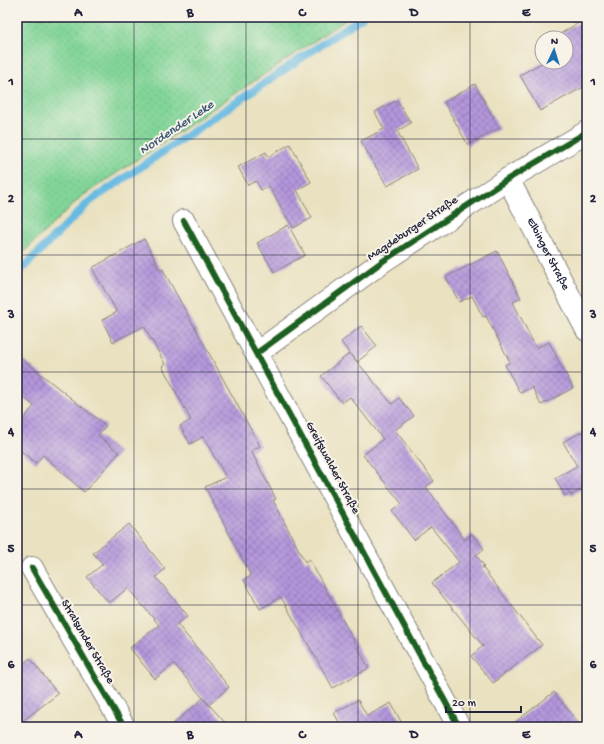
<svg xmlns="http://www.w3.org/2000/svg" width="604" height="744" viewBox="0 0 604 744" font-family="'Gochi Hand',sans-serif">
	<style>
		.grass { fill: url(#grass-dots); stroke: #527c6a }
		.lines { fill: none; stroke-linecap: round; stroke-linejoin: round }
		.stream { stroke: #66bae2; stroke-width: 8 }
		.building { fill: url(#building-cross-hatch) }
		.minor-casing { stroke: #86827d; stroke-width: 24 }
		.minor { stroke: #fff; stroke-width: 22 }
		.cycleway-casing { stroke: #f7f3e8; stroke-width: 8 }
		.cycleway { stroke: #1b5e20; stroke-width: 6 }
		.grid { fill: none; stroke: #22223b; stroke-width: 1; stroke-opacity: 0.55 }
		.labels { text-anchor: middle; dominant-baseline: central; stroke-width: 4; stroke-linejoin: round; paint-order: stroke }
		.street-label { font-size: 12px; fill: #22223b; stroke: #f7f3e8 }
		.water-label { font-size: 13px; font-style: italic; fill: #3a5775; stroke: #f7f3e8 }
		.neatline { fill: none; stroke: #22223b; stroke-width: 1.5 }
		.grid-label { font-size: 13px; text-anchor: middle; font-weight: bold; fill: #22223b }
	</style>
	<defs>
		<pattern id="grass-dots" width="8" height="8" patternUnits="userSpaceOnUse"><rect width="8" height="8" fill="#82d598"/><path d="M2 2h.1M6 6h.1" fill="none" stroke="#70b784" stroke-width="1.8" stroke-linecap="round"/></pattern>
		<pattern id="building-cross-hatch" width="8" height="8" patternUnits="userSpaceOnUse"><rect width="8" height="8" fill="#b496dc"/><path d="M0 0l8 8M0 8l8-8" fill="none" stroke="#927ab4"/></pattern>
	</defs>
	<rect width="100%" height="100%" fill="#f7f3e8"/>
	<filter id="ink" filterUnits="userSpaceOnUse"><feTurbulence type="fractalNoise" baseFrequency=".025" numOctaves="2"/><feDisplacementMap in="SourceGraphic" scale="8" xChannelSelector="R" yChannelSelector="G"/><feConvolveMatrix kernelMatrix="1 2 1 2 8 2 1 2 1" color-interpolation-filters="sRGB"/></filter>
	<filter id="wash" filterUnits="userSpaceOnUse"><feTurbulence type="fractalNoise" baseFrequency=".012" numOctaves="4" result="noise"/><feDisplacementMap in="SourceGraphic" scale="16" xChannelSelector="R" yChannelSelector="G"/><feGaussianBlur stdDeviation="0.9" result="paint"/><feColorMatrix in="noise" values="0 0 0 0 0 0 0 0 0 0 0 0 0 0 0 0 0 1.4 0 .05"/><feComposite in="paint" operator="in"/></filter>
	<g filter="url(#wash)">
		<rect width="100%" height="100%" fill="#e9e1bf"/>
		<polygon class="grass" points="17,17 350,17 81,197 17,258"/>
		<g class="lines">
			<polyline class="stream" points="17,274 89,202 362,17"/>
		</g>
		<g id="blocks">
			<g class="building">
				<polygon points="587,18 587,85 540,111 520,75 543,62 566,62 566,38 553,38"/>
				<polygon points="475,84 499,128 468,145 444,102"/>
				<polygon points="397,100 411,123 397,131 418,169 387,186 361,141 384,129 375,112"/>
				<polygon points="290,144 311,182 297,190 312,218 293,228 269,186 261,190 256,181 248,185 238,167 266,152 268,157"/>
				<polygon points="288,225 305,255 274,272 257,243"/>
				<polygon points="144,239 160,269 162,268 260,446 251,451 276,499 273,500 305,562 309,559 369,668 333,688 281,597 260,609 244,580 251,576 205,487 226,477 203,437 190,444 180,426 191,420 162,366 165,364 144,326 113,342 102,320 117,312 92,268"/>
				<polygon points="497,251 521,298 513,302 536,348 549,342 573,388 541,405 532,387 520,393 505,365 510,362 486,316 483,317 472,296 459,302 446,277"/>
				<polygon points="361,326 377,346 357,362 341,342"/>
				<polygon points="350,353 392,404 399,398 414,416 395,430 434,481 426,487 465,540 472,534 484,549 476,555 484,566 482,567 542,645 493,683 471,656 483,646 432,583 459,562 431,527 414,540 392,511 402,504 363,455 383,439 350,397 342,403 321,376"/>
				<polygon points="17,355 106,426 98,435 119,453 84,492 43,455 36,463 17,448 17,427 34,406 17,392"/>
				<polygon points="587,429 587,487 571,495 570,493 565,496 555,478 577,466 563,442"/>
				<polygon points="129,524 165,569 156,577 188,616 177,624 229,687 209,705 174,664 155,679 130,648 159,625 128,588 109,603 87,577 103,564 93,553"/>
				<polygon points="30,658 58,694 17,725 17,668"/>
				<polygon points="554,692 582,727 509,727"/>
				<polygon points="203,698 229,727 170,727"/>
				<polygon points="358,700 367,716 391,703 404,727 342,727 334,713"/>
			</g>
		</g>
	</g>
	<g filter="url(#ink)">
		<use href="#blocks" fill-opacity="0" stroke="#86827d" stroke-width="1"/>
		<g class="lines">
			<defs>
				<g id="minor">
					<path id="s1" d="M508,179L587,330"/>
					<polyline points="184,221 459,727"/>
					<polyline points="257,353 383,261 508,179 587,132"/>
					<polyline points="32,568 124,727"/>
				</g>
			</defs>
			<use href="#minor" class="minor-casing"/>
			<use href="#minor" class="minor"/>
			<defs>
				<g id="cycleway">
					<polyline points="184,221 459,727"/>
					<polyline points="257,353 383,261 508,179 587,132"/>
					<polyline points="32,568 124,727"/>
				</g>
			</defs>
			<use href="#cycleway" class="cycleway-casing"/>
			<use href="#cycleway" class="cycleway"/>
		</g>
	</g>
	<path class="grid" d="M134,17V727M246,17V727M358,17V727M470,17V727M17,139H587M17,255H587M17,372H587M17,489H587M17,605H587"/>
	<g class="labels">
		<g class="street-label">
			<text transform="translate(413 229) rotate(-34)">Magdeburger Straße</text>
			<text stroke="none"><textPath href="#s1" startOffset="85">Elbinger Straße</textPath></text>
			<text transform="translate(332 468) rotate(62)">Greifswalder Straße</text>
			<text transform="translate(87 642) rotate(60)">Stralsunder Straße</text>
		</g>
		<g class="water-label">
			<text transform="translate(177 128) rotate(-34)">Nordender Leke</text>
		</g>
	</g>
	<rect width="604" height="744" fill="none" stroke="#f7f3e8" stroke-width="44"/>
	<g transform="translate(554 50) rotate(4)"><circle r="19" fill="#f7f3e8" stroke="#a29fa3"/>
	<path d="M0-3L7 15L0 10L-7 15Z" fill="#1f6fb2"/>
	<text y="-6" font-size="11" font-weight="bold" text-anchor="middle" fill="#22223b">N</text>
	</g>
	<path d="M446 706v6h75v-6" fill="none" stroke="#22223b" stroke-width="2"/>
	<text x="452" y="706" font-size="12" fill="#22223b" stroke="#f7f3e8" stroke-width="3" paint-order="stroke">20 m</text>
	<rect x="22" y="22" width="560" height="700" class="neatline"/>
	<g class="grid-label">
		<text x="78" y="16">A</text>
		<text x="190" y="16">B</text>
		<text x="302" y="16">C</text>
		<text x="414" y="16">D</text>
		<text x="526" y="16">E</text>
		<text x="11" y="85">1</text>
		<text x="593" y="85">1</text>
		<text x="11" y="202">2</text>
		<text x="593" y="202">2</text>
		<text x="11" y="318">3</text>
		<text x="593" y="318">3</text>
		<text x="11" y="435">4</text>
		<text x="593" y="435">4</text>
		<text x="11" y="552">5</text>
		<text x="593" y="552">5</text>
		<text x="11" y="668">6</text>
		<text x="593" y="668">6</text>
		<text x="78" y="738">A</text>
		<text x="190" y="738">B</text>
		<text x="302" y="738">C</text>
		<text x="414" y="738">D</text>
		<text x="526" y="738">E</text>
	</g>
</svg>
